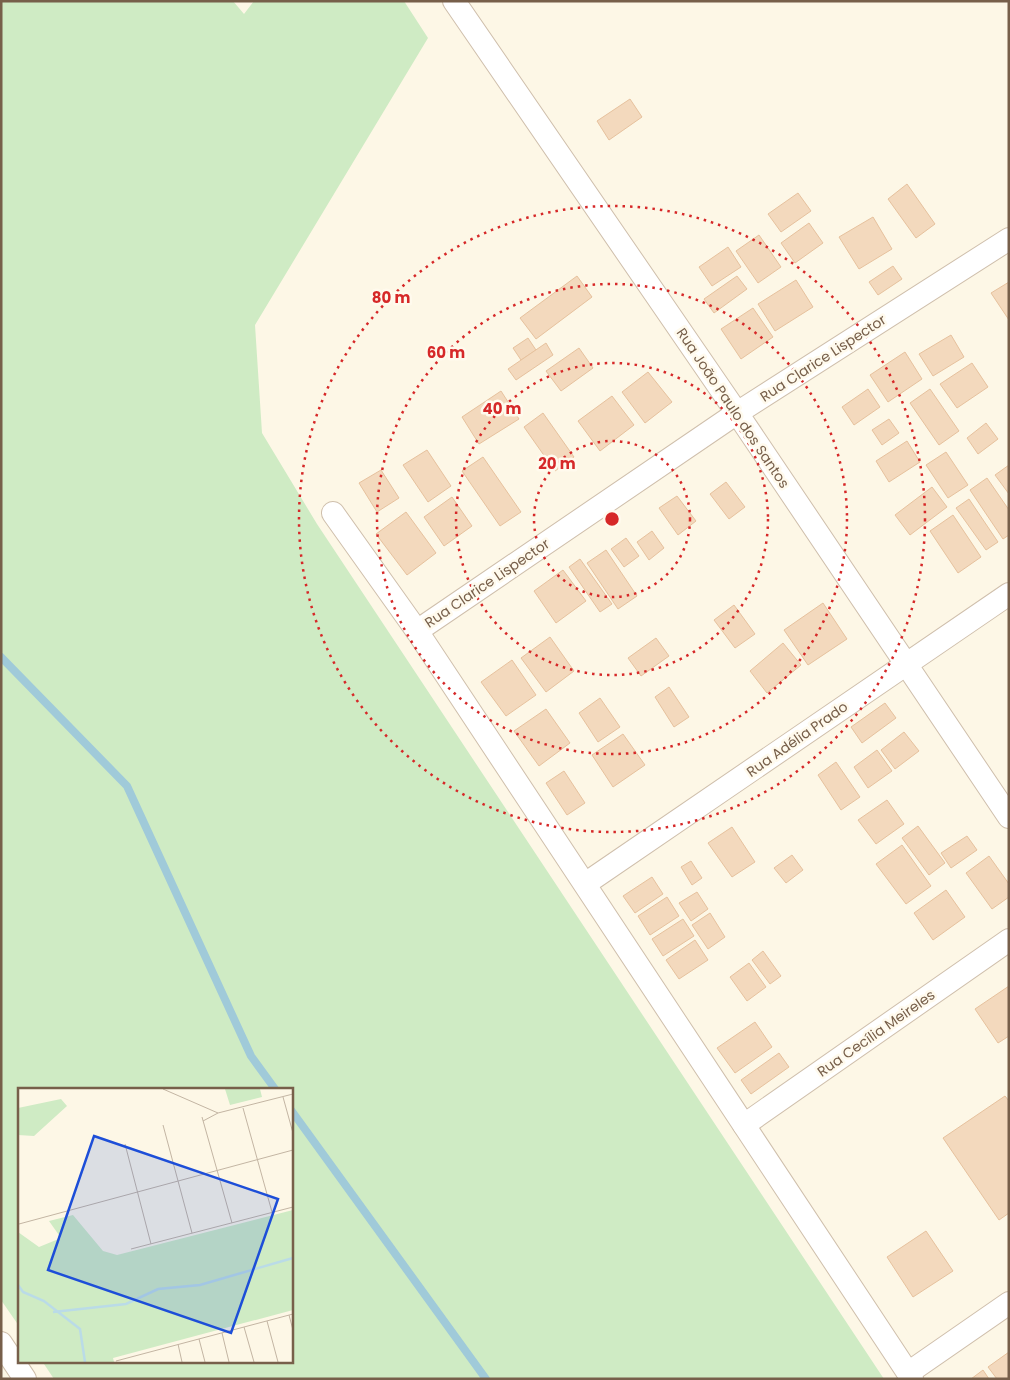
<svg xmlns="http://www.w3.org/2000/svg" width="1010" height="1380" viewBox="0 0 1010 1380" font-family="Poppins,sans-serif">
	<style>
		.green { fill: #cfebc4 }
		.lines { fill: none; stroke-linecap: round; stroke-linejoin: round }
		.stream { stroke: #a0cad9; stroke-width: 8 }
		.building { fill: #f3d9bd; stroke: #e6c19d }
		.minor-casing { stroke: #cfbfac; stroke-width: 24 }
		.minor { stroke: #fff; stroke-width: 22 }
		.ring { fill: none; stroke: #d62828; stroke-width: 2.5; stroke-dasharray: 2.5 5 }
		.labels { text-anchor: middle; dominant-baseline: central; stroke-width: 5; stroke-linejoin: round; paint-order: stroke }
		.street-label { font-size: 14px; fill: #775f4a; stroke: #fffaed }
		.inset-river { fill: none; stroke: #badbe7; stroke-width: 2.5 }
		.inset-road { fill: none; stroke: #c3b5a3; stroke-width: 1 }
		.view { fill: #1d4ed8; fill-opacity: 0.15; stroke: #1d4ed8; stroke-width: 2.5 }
		.inset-edge { fill: none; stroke: #775f4a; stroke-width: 2.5 }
		.centre { fill: #d62828; stroke: #fffaed; stroke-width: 2.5 }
		.ring-label { font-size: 15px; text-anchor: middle; font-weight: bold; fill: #d62828; stroke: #fffaed; stroke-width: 5; stroke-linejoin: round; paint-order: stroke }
	</style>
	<rect width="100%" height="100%" fill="#fdf7e6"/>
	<polygon class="green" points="1,1 233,1 244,14 254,1 404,1 428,38 255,325 262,433 317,524 884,1379 54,1379 42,1361 291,1361 291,1089 19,1089 19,1326 1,1300"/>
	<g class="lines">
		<g class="stream">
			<polyline points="1,657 127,786 251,1056 275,1089"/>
			<polyline points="291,1110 486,1379"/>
		</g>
	</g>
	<g class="building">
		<polygon points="630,99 642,117 609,140 597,121"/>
		<polygon points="907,184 935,224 916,238 888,199"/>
		<polygon points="798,193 811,211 781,232 768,214"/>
		<polygon points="873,217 892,249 859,269 839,237"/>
		<polygon points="809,223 823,243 795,263 781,243"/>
		<polygon points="759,235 781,267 758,283 736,251"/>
		<polygon points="728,247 741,267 712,286 699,267"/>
		<polygon points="893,266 902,279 878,295 869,282"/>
		<polygon points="577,276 592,297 536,339 520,318"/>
		<polygon points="737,276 747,289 714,313 704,299"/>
		<polygon points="796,280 813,307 775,331 758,304"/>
		<polygon points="1009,282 1009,320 991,293"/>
		<polygon points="753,308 773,337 741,359 721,329"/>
		<polygon points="951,335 964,357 933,376 919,354"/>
		<polygon points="528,338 536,350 521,360 513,348"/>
		<polygon points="546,343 553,355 516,380 508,369"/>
		<polygon points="579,348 593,368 561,391 546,371"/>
		<polygon points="905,352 922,379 888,402 870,375"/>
		<polygon points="972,363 988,387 957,408 940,384"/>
		<polygon points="648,372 672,402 645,423 622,392"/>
		<polygon points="868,389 880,407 854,425 842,407"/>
		<polygon points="930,389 959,431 939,445 910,403"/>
		<polygon points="501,391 519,419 479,444 462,417"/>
		<polygon points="612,396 634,425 600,451 578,421"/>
		<polygon points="543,413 574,457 555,471 524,427"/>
		<polygon points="889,419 899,433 882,445 872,430"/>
		<polygon points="986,423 998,439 978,454 967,438"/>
		<polygon points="907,441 920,462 889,482 876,461"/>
		<polygon points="427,450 451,486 428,502 403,465"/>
		<polygon points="946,452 968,485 948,498 926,465"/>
		<polygon points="483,457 521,512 500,526 462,471"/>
		<polygon points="1009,465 1009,494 995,475"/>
		<polygon points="381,470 399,498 377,512 359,483"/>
		<polygon points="987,478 1009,510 1009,535 1003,539 970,490"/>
		<polygon points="726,482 745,507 729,519 710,494"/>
		<polygon points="932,487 947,507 910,535 895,515"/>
		<polygon points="677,496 696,521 678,535 659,508"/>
		<polygon points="452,497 472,526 444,546 424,517"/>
		<polygon points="969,499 998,542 986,550 956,508"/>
		<polygon points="406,512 436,553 407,575 376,534"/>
		<polygon points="953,515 981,557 958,573 930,531"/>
		<polygon points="652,531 664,548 649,560 637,542"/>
		<polygon points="626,538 639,556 624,567 611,549"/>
		<polygon points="606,550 637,596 618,609 587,563"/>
		<polygon points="580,559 612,604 600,612 569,567"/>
		<polygon points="563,570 586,601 556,623 534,591"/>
		<polygon points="823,603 847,639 808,665 784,630"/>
		<polygon points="734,605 755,634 735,648 714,620"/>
		<polygon points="550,637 574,671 546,692 521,658"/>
		<polygon points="656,638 669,656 641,676 628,658"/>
		<polygon points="783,643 801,665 767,693 750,671"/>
		<polygon points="512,660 536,695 506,716 481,682"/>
		<polygon points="669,687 689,717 674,727 655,697"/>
		<polygon points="600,698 620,727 598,742 579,713"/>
		<polygon points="885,703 896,718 862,743 851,727"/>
		<polygon points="546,709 570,743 539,766 514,731"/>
		<polygon points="904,732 919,751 895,769 881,750"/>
		<polygon points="623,734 645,765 613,787 592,755"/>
		<polygon points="877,750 892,771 868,788 854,767"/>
		<polygon points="836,762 860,797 841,810 818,775"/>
		<polygon points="564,771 585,803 567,815 546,783"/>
		<polygon points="887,800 904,824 876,844 858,820"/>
		<polygon points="918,826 945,863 929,875 902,838"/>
		<polygon points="732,827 755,862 732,877 708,843"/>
		<polygon points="967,836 977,850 951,868 941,853"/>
		<polygon points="902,845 931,886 906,904 876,864"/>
		<polygon points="792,855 803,870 786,883 774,868"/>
		<polygon points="989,856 1009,884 1009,897 992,909 966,873"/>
		<polygon points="691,861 702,878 692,885 681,867"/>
		<polygon points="652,877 663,894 635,913 623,896"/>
		<polygon points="946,890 965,917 933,940 914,913"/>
		<polygon points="697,892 708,909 691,921 679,903"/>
		<polygon points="667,897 679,916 650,935 638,916"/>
		<polygon points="710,913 725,937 708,949 692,925"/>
		<polygon points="683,919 694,936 663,956 652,939"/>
		<polygon points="695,940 708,960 679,979 666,960"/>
		<polygon points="763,951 781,976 770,984 752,960"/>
		<polygon points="749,963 766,987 747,1001 730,977"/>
		<polygon points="1009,986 1009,1036 998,1043 975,1009"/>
		<polygon points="755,1022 772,1047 735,1073 717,1048"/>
		<polygon points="779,1053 789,1067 751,1094 741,1080"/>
		<polygon points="1005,1096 1009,1101 1009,1213 999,1220 943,1138"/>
		<polygon points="926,1231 953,1271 913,1297 887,1257"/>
		<polygon points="1009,1352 1009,1379 997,1379 988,1367"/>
		<polygon points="983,1370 989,1379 971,1379"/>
	</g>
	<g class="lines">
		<defs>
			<g id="minor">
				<polyline points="454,1 737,413 1009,817"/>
				<polyline points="333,513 417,631 912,1379"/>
				<polyline points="417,631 737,413 1009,239"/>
				<polyline points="585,884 1009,594"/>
				<polyline points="744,1125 1009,940"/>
				<polyline points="1,1343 25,1379"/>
				<polyline points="908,1373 1009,1303"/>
			</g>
		</defs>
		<use href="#minor" class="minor-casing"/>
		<use href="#minor" class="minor"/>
	</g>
	<g class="ring">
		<circle cx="612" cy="519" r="78"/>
		<circle cx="612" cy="519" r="156"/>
		<circle cx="612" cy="519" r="235"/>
		<circle cx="612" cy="519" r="313"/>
	</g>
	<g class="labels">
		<g class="street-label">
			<text transform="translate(823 358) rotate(-33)">Rua Clarice Lispector</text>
			<text transform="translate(733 408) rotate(56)">Rua João Paulo dos Santos</text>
			<text transform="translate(487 583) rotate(-34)">Rua Clarice Lispector</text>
			<text transform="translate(797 739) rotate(-35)">Rua Adélia Prado</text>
			<text transform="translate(876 1033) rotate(-35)">Rua Cecília Meireles</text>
		</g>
	</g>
	<g transform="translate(18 1088)">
		<rect width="275" height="275" fill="#fdf7e6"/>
		<path d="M207,1H242L244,9L212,17ZM43,11L49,18L16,48L0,47V20ZM275,122V222L95,270L96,274H0V144L21,159L43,150L31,133L55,127L85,163L99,167Z" fill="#cfebc4"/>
		<path class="inset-river" d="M0,197L5,204L26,213L62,241L67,274M35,224L108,216L140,201L182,197L275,170"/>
		<path class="inset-road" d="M145,1L200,25L275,6M265,9L275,45M225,20L254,124M184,29L214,135M185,33L200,25M145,37L174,145M107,56L133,156M1,136L275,62M113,161L275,119M271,227L275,242M249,233L260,274M226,239L236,274M204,245L211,274M181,251L187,274M160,256L164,274M98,273L275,226"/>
		<path class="view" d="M76,48L260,111L213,245L30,182Z"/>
		<rect width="275" height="275" class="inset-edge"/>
	</g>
	<circle cx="612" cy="519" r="8" class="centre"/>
	<g class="ring-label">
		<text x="391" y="303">80 m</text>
		<text x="446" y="358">60 m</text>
		<text x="502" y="414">40 m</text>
		<text x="557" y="469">20 m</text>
	</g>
	<rect width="1010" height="1380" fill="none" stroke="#775f4a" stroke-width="5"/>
</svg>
